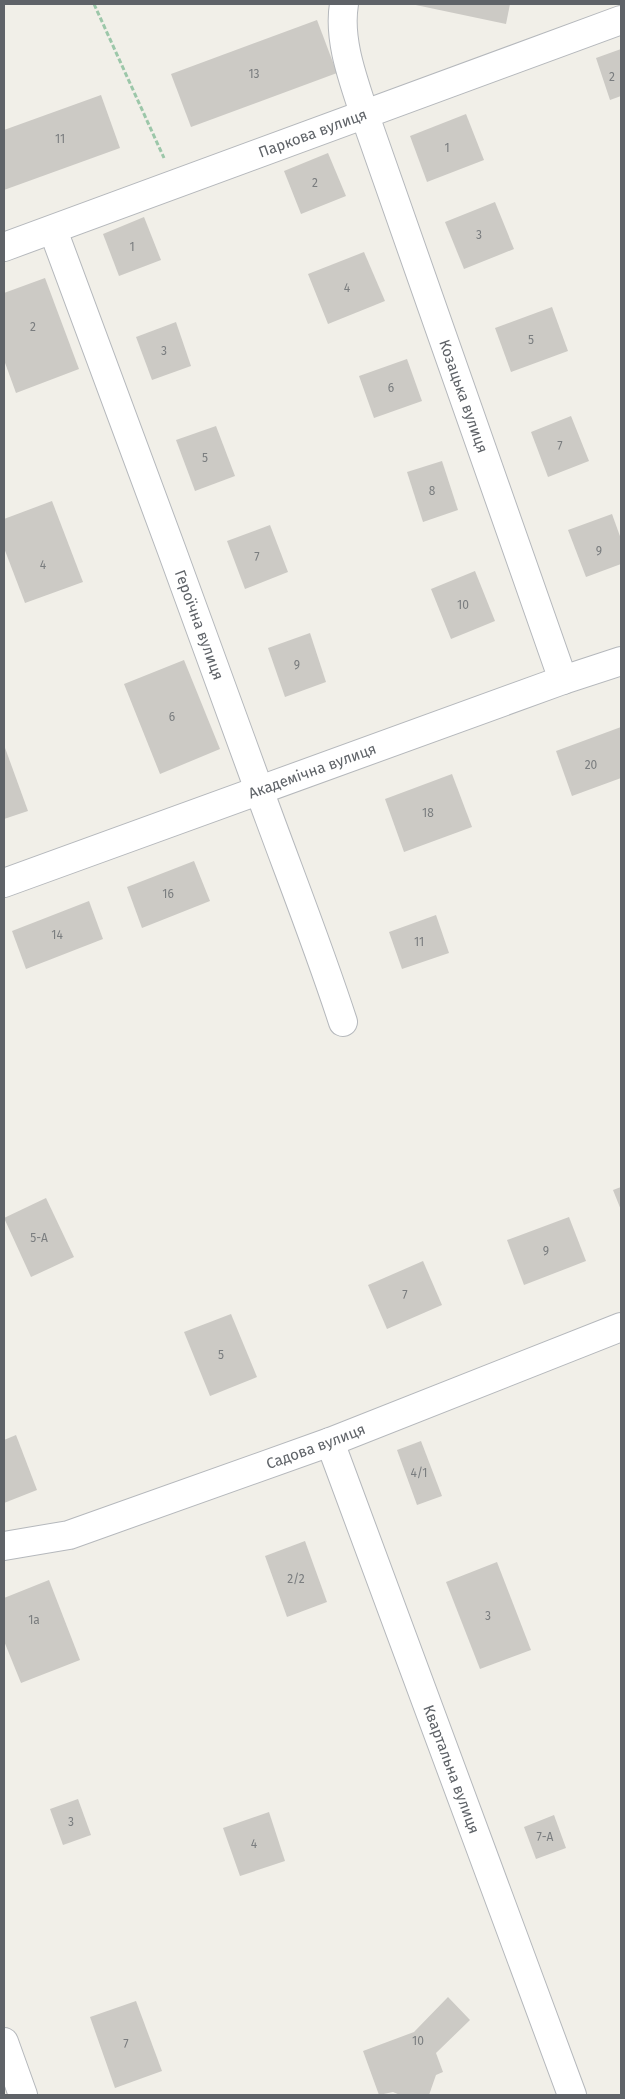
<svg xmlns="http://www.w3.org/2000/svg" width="625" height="2099" viewBox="0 0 625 2099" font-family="'Fira Sans',sans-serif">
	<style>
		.building { fill: #cccac5 }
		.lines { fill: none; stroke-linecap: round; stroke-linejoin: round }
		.minor-casing { stroke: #b5b8bc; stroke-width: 30 }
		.path { stroke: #9cc7a9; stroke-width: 3; stroke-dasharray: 5 2.5; stroke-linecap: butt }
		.minor { stroke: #fff; stroke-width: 28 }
		.labels { text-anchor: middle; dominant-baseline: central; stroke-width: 4; stroke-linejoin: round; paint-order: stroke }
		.number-label { font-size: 12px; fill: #7a7d7f }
		.street-label { font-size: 15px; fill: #5f6368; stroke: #fff }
	</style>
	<rect width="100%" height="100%" fill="#f1efe8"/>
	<g class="building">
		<polygon points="411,4 510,4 506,24"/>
		<polygon points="317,20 337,73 191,127 171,74"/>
		<polygon points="621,49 621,96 610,100 596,58"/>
		<polygon points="101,95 120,148 4,190 4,130"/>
		<polygon points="466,114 484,160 427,182 410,136"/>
		<polygon points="328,153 346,196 301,214 284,171"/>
		<polygon points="495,202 514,249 464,269 445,222"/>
		<polygon points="144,217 161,260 119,276 103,234"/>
		<polygon points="364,252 385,301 328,324 308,274"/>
		<polygon points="45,278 79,369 16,393 4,360 4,293"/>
		<polygon points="552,307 568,351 511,372 495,328"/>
		<polygon points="176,322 191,366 152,380 136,337"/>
		<polygon points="407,359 422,401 374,418 359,376"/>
		<polygon points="571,416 589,461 548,477 531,432"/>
		<polygon points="216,426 235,476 195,491 176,440"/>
		<polygon points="442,461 458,510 423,522 407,472"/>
		<polygon points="52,501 83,582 25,603 4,548 4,519"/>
		<polygon points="612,514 621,539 621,564 586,577 568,530"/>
		<polygon points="270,525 288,572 245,589 227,541"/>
		<polygon points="475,571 495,621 451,639 431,589"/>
		<polygon points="310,633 326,682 285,697 268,648"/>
		<polygon points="184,660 220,749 160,774 124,684"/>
		<polygon points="621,727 621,778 572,796 556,751"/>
		<polygon points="4,745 28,811 4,819"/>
		<polygon points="452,774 472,827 404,852 385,799"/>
		<polygon points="194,861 210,901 142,928 127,887"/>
		<polygon points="89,901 103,939 26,969 12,931"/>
		<polygon points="436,915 449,953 402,969 389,932"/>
		<polygon points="621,1187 621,1210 613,1190"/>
		<polygon points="46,1198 74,1257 31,1277 4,1218"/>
		<polygon points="569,1217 586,1261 524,1285 507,1240"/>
		<polygon points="423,1261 442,1305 387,1329 368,1285"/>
		<polygon points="231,1314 257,1377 210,1396 184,1332"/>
		<polygon points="16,1435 37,1490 4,1503 4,1440"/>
		<polygon points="421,1441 442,1496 417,1505 397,1450"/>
		<polygon points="305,1541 327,1602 287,1617 265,1556"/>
		<polygon points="497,1562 531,1650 480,1669 446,1582"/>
		<polygon points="49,1580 80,1660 21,1683 4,1641 4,1598"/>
		<polygon points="78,1799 91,1835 63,1845 50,1809"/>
		<polygon points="269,1812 285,1861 240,1876 223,1828"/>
		<polygon points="554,1815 566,1848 536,1859 524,1827"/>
		<polygon points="448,1997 470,2020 436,2053 443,2072 436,2075 429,2095 400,2095 393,2092 379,2095 363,2051 414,2032"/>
		<polygon points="136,2001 162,2071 115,2088 90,2017"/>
	</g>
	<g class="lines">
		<defs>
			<g id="minor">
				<path id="s1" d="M344,4C338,40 353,79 364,113L563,680"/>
				<path id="s2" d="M53,230C122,415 191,601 258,787C286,865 317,942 343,1022"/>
				<path id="s3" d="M4,247L621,20"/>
				<path id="s4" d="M4,883L563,680L621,661"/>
				<path id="s5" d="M330,1442L572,2095"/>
				<path id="s6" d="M4,1546L69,1535L330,1442L621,1327"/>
				<polyline points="4,2042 23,2095"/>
			</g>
		</defs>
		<use href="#minor" class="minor-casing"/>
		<polyline class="path" points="94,4 164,158"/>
		<use href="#minor" class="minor"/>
	</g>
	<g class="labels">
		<g class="number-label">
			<text x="254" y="74">13</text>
			<text x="612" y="77">2</text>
			<text x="60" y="139">11</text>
			<text x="447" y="148">1</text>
			<text x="315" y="183">2</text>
			<text x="479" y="235">3</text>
			<text x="132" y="247">1</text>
			<text x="347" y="288">4</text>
			<text x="33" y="327">2</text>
			<text x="531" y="340">5</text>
			<text x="164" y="351">3</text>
			<text x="391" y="388">6</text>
			<text x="560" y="446">7</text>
			<text x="205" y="458">5</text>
			<text x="432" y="491">8</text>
			<text x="599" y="551">9</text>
			<text x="257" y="557">7</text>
			<text x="43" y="565">4</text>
			<text x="463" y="605">10</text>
			<text x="297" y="665">9</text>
			<text x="172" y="717">6</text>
			<text x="591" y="765">20</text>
			<text x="428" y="813">18</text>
			<text x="168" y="894">16</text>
			<text x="57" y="935">14</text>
			<text x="419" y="942">11</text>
			<text x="39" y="1238">5-А</text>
			<text x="546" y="1251">9</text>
			<text x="405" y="1295">7</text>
			<text x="221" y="1355">5</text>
			<text x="419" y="1473">4/1</text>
			<text x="296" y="1579">2/2</text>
			<text x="488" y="1616">3</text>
			<text x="34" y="1620">1а</text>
			<text x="71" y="1822">3</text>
			<text x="545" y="1837">7-А</text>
			<text x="254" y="1844">4</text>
			<text x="418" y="2041">10</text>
			<text x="126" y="2044">7</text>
		</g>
		<g class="street-label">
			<text stroke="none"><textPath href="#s3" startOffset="329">Паркова вулиця</textPath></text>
			<text stroke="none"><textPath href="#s1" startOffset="412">Козацька вулиця</textPath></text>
			<text stroke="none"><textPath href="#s2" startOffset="421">Героїчна вулиця</textPath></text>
			<text stroke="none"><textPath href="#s4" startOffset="328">Академічна вулиця</textPath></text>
			<text stroke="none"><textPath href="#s6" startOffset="328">Садова вулиця</textPath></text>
			<text stroke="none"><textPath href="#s5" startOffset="349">Квартальна вулиця</textPath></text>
		</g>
	</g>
	<rect width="625" height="2099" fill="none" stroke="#5f6368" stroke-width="10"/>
</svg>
